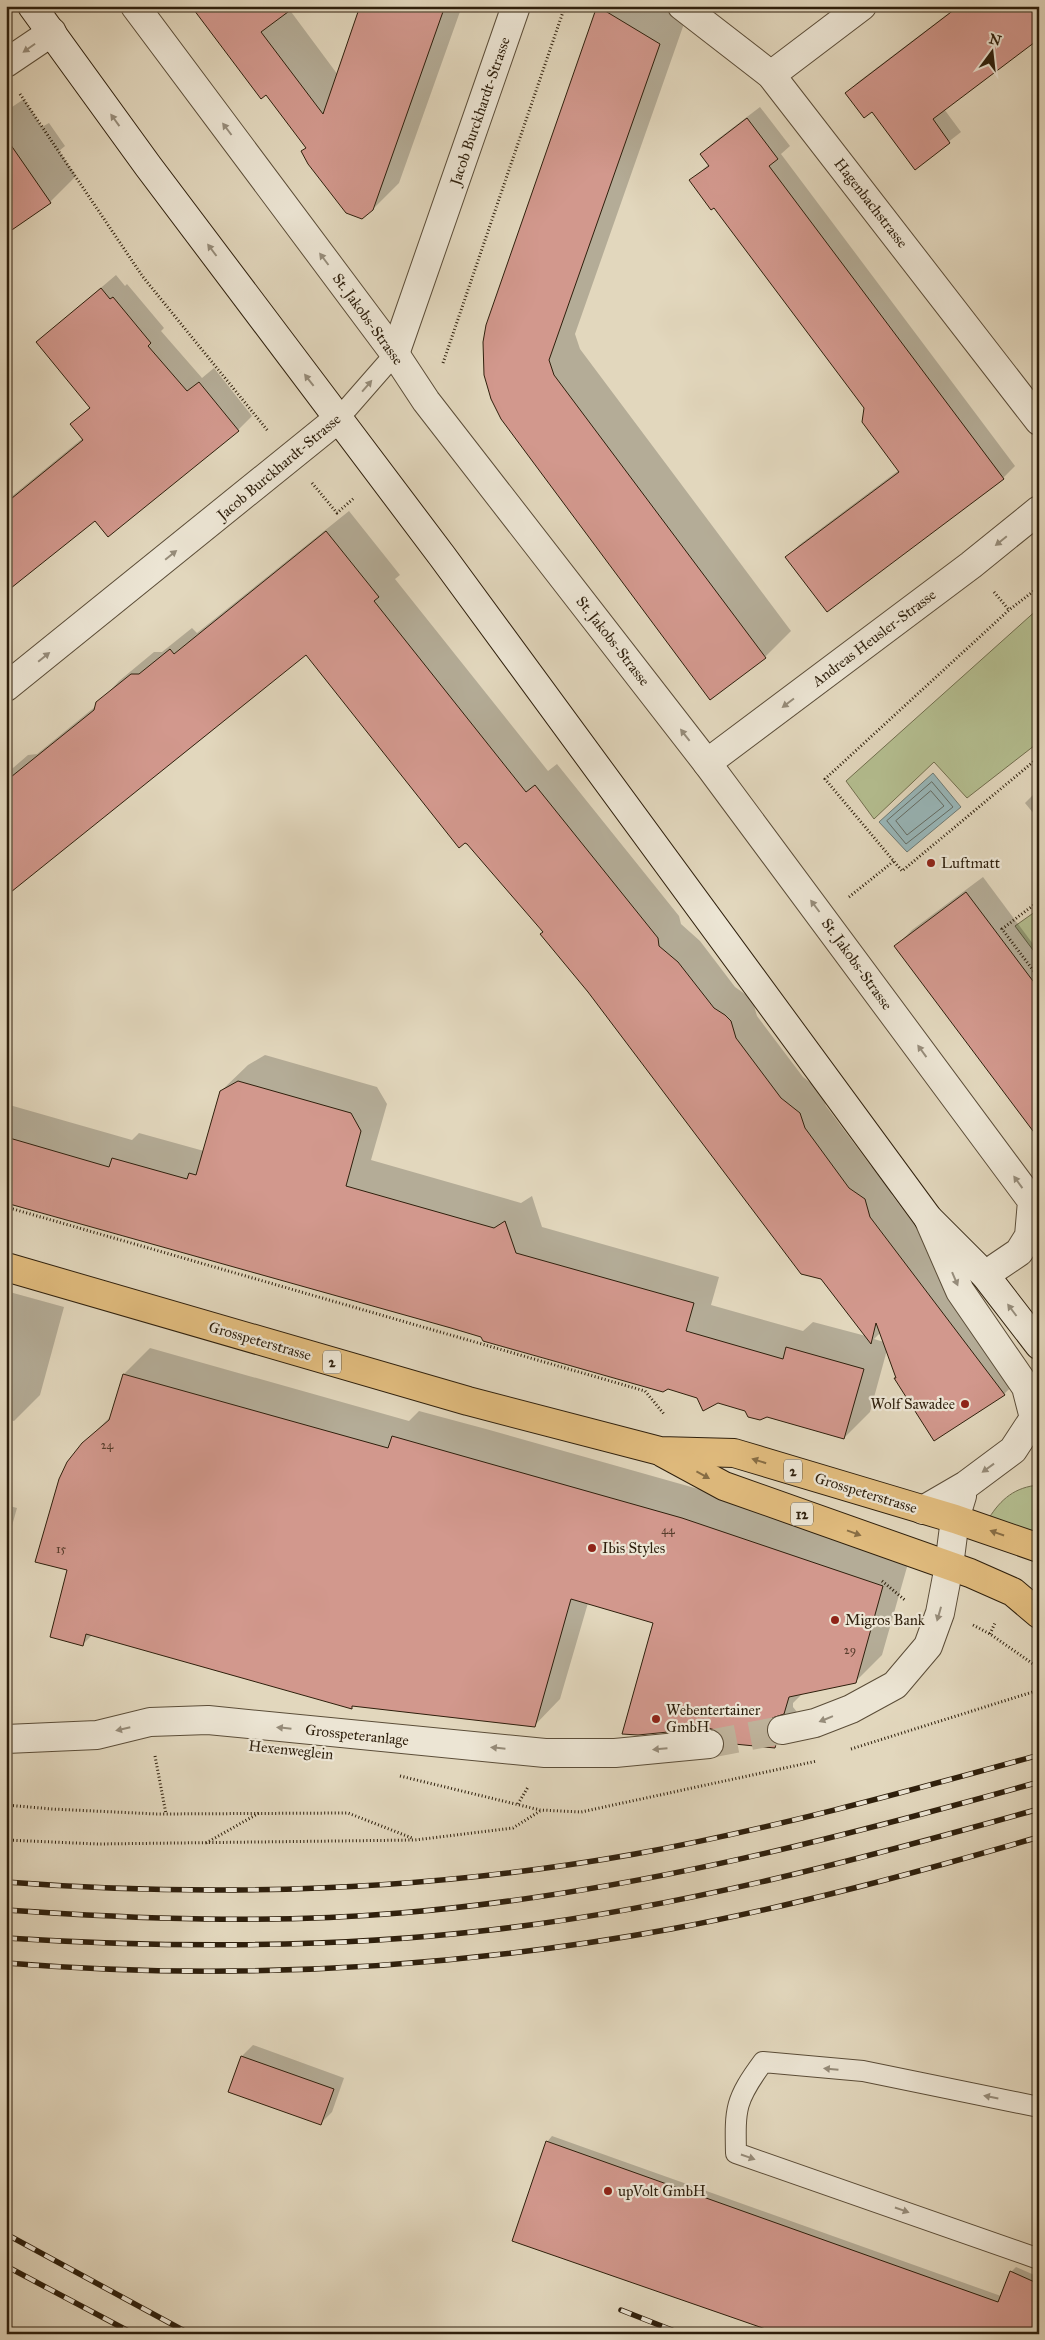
<svg xmlns="http://www.w3.org/2000/svg" width="1045" height="2340" viewBox="0 0 1045 2340" font-family="'IM FELL Great Primer',serif">
	<style>
		.green { fill: #b4be90; stroke: #716e4e }
		.water { fill: #98b7ba; stroke: #6e7a74 }
		.shadow { fill: #0003; fill-rule: evenodd }
		.lines { fill: none; stroke-linecap: round; stroke-linejoin: round }
		.shore { stroke: #636b63; stroke-width: 1 }
		.building { fill: #d2988d; stroke: #2e1f0c }
		.minor-tunnel { stroke: #beb29a; stroke-width: 28; stroke-dasharray: 28 14; stroke-linecap: butt }
		.service-casing { stroke: #5b4d38; stroke-width: 22 }
		.minor-casing { stroke: #5b4d38; stroke-width: 30 }
		.tertiary-casing { stroke: #5b4d38; stroke-width: 30 }
		.secondary-casing { stroke: #2e1f0c; stroke-width: 30 }
		.primary-casing { stroke: #2e1f0c; stroke-width: 30 }
		.path { stroke: #2e1f0c; stroke-width: 3; stroke-dasharray: 1 2.5; stroke-linecap: butt }
		.service { stroke: #ece5d4; stroke-width: 20 }
		.minor { stroke: #ece5d4; stroke-width: 28 }
		.tertiary { stroke: #ece5d4; stroke-width: 28 }
		.secondary { stroke: #ece5d4; stroke-width: 28 }
		.primary { stroke: #e1bc7e; stroke-width: 28 }
		.rail-casing { stroke: #2e1f0c; stroke-width: 5.5 }
		.rail { stroke: #ece5d4; stroke-width: 4; stroke-dasharray: 11; stroke-linecap: butt }
		.oneway { fill: #968c7a }
		.oneway2 { fill: #886e45 }
		.poi-dot { fill: #8f2418; stroke: #ece5d4; stroke-width: 2 }
		.labels { text-anchor: middle; dominant-baseline: central; stroke-width: 4.5; stroke-linejoin: round; paint-order: stroke }
		.number-label { font-size: 12px; fill: #573d2c }
		.shield { fill: #ece5d4; stroke: #675a48; stroke-width: 1 }
		.shield-label { font-size: 14px; font-weight: bold; fill: #2e1f0c }
		.street-label { font-size: 15px; fill: #2e1f0c; stroke: #ece5d4 }
		.poi-label { font-size: 15px; fill: #2e1f0c; stroke: #ece5d4; text-anchor: start }
	</style>
	<rect width="100%" height="100%" fill="#e2d7bd"/>
	<filter id="stains"><feTurbulence type="fractalNoise" baseFrequency=".004" numOctaves="4"/><feColorMatrix values="0 0 0 0 .2 0 0 0 0 .09 0 0 0 0 .02 0 0 0 .5 -.17"/></filter>
	<radialGradient id="worn" r=".72"><stop offset=".6" stop-color="#630" stop-opacity="0"/><stop offset="1" stop-color="#630" stop-opacity=".3"/></radialGradient>
	<g class="green">
		<polygon points="1039,608 1039,742 967,798 934,762 874,819 846,781"/>
		<polygon points="1039,909 1039,958 1015,926"/>
		<path d="M1039,1485V1536L989,1518C1001,1499 1015,1487 1039,1485Z"/>
	</g>
	<polygon class="water" points="933,773 961,807 907,852 879,822"/>
	<g class="shadow">
		<polygon points="193,6 289,9 338,75 372,6 462,6 399,183 372,210 302,152 307,147 266,94"/>
		<polygon points="599,6 667,6 686,18 575,334 580,349 791,631 765,657 487,325"/>
		<polygon points="958,6 1039,6 944,109 961,132 915,168 872,110 847,93 858,82"/>
		<polygon points="24,99 42,127 49,123 65,146 59,151 76,176 50,202 6,232 6,111"/>
		<polygon points="760,107 790,146 781,154 1015,466 1003,478 787,557 799,545 899,470 865,407 714,206 691,180 709,164 701,154 714,142"/>
		<polygon points="116,275 125,286 127,284 164,328 161,331 202,378 214,368 252,416 238,430 108,536 95,519 6,591 6,501 83,438 72,424 91,406 37,342"/>
		<path d="M349,511L400,575L395,579L548,771L557,764L679,916L681,924L700,941L735,987L752,999L757,1016L803,1077L821,1091L826,1106L871,1166L887,1178L892,1195L1026,1373L1004,1394L887,1350L870,1412L844,1438L6,1201V1104L132,1140L139,1133L204,1151L221,1091L248,1065L265,1055L377,1087L387,1104L371,1160L521,1203L532,1196L542,1227L719,1277L711,1305L803,1331L813,1322L866,1336L544,931L306,654L6,895V774L28,755L37,754L96,706L119,681L154,652H162L192,628L197,633ZM881,1332L884,1342L874,1339Z"/>
		<polygon points="1039,789 1039,820 1025,803"/>
		<polygon points="983,877 1039,952 1039,1137 896,946 912,930"/>
		<polygon points="6,1291 64,1307 40,1395 14,1421 6,1419"/>
		<polygon points="150,1348 409,1421 419,1411 486,1429 709,1492 909,1560 882,1655 856,1681 803,1693 793,1703 793,1707 801,1717 800,1721 774,1747 654,1622 588,1603 560,1699 534,1726 354,1705 351,1707 92,1635 82,1645 69,1570 83,1444 112,1415 124,1374"/>
		<polygon points="6,1505 17,1508 6,1547"/>
		<polygon points="253,2045 344,2078 332,2112 321,2123 242,2056"/>
		<polygon points="552,2136 1001,2296 1011,2272 1016,2267 1039,2277 1039,2334 547,2142"/>
	</g>
	<g class="lines">
		<g class="shore">
			<polygon points="932,782 953,807 906,844 887,821"/>
			<polygon points="931,791 944,806 907,835 896,821"/>
		</g>
	</g>
	<g class="building">
		<polygon points="191,6 296,6 261,32 323,114 360,6 445,6 373,210 362,219 346,213 308,164 301,151 306,148 266,95 261,99"/>
		<polygon points="597,6 660,44 549,360 554,375 766,658 710,700 501,419 491,399 484,375 483,342 486,325"/>
		<polygon points="959,6 1039,6 1039,39 933,119 950,143 915,170 872,112 864,118 845,93"/>
		<polygon points="747,118 778,159 769,166 1004,479 827,612 785,557 899,472 862,422 864,408 714,208 711,210 689,180 709,166 700,154"/>
		<polygon points="6,138 51,203 6,234"/>
		<polygon points="101,288 110,299 113,297 151,343 148,346 187,391 199,382 239,431 108,537 95,521 6,592 6,503 83,440 70,424 90,408 36,342"/>
		<polygon points="326,531 379,597 374,601 526,792 535,785 658,938 659,946 678,962 714,1008 725,1015 731,1021 736,1038 781,1098 800,1113 805,1128 849,1188 865,1199 870,1217 1005,1395 934,1441 894,1378 896,1378 876,1323 871,1344 821,1279 801,1274 588,992 540,934 543,932 467,844 465,843 459,848 306,655 6,896 6,781 94,710 96,702 131,674 139,674 170,649 174,654"/>
		<polygon points="966,892 1039,989 1039,1139 894,946"/>
		<polygon points="238,1081 351,1113 361,1131 346,1186 494,1228 505,1221 516,1253 694,1303 686,1331 783,1359 786,1347 864,1369 844,1439 767,1417 760,1420 748,1417 745,1411 718,1403 703,1411 697,1398 668,1389 663,1392 561,1363 483,1341 481,1337 451,1328 6,1203 6,1137 109,1167 112,1158 187,1179 189,1173 196,1175 220,1091"/>
		<polygon points="123,1374 388,1448 392,1436 459,1455 682,1518 883,1586 856,1683 789,1697 784,1714 772,1718 767,1726 767,1734 776,1744 775,1748 724,1743 721,1735 715,1730 708,1728 638,1735 622,1734 653,1623 571,1599 535,1727 352,1706 352,1709 86,1634 83,1646 50,1637 67,1570 35,1562 59,1479 67,1462 82,1443 109,1420"/>
		<polygon points="241,2056 334,2089 321,2125 228,2092"/>
		<polygon points="546,2141 998,2302 1010,2271 1039,2284 1039,2334 780,2334 512,2241"/>
	</g>
	<g class="lines">
		<polyline class="minor-tunnel" points="709,1744 782,1730"/>
		<defs>
			<g id="service">
				<polyline points="339,418 395,354"/>
				<path d="M1039,2107L863,2071L763,2062C735,2100 735,2108 736,2153L1039,2259"/>
			</g>
			<g id="minor">
				<polyline points="135,6 395,354 426,401 707,763 1032,1201 1029,1236 1019,1252 985,1275"/>
				<polyline points="682,6 771,75 1039,421"/>
				<polyline points="6,63 52,32"/>
				<polyline points="771,75 862,6"/>
				<polyline points="395,354 516,6"/>
				<polyline points="707,763 971,565 1039,510"/>
				<polyline points="923,1510 966,1485 1013,1450 1034,1418 1026,1387 960,1291 928,1218"/>
				<polyline points="782,1730 815,1723 851,1709 895,1685 928,1646 940,1613 949,1566 955,1519 962,1496"/>
				<polyline points="6,1739 97,1735 150,1722 208,1720 545,1753 615,1753 709,1744"/>
			</g>
			<polyline id="tertiary" points="6,687 339,418"/>
			<polyline id="secondary" points="32,6 148,166 442,556 928,1218 985,1275 1039,1345"/>
			<g id="primary">
				<polyline points="6,1267 468,1401 660,1451 734,1453 955,1519 1039,1548"/>
				<polyline points="663,1453 724,1486 970,1573 1013,1592 1039,1614"/>
			</g>
		</defs>
		<use href="#service" class="service-casing"/>
		<use href="#minor" class="minor-casing"/>
		<use href="#tertiary" class="tertiary-casing"/>
		<use href="#secondary" class="secondary-casing"/>
		<use href="#primary" class="primary-casing"/>
		<g class="path">
			<polyline points="20,94 143,277 268,431"/>
			<polyline points="443,363 565,6"/>
			<polyline points="312,483 337,513 354,498"/>
			<polyline points="1039,587 1009,610 825,779 902,871 1039,757"/>
			<polyline points="994,592 1009,610"/>
			<polyline points="849,897 894,861"/>
			<polyline points="1039,901 1002,929 1039,978"/>
			<polyline points="6,1207 645,1391 664,1414"/>
			<polyline points="882,1581 906,1601"/>
			<polyline points="973,1625 990,1634 1039,1668"/>
			<polyline points="990,1634 995,1623"/>
			<polyline points="851,1749 1039,1690"/>
			<polyline points="155,1756 166,1814"/>
			<polyline points="400,1776 540,1810 581,1812 817,1761"/>
			<polyline points="518,1804 528,1787"/>
			<polyline points="6,1805 52,1809 157,1814 348,1813 412,1838"/>
			<polyline points="6,1840 98,1844 415,1840 513,1828 540,1811"/>
			<polyline points="206,1843 259,1813"/>
		</g>
		<use href="#service" class="service"/>
		<use href="#minor" class="minor"/>
		<use href="#tertiary" class="tertiary"/>
		<use href="#secondary" class="secondary"/>
		<use href="#primary" class="primary"/>
		<defs>
			<g id="rail">
				<path d="M6,1882C216,1898 428,1891 635,1854C772,1829 905,1792 1039,1755"/>
				<path d="M6,1910C138,1919 269,1924 400,1913C618,1895 829,1841 1039,1782"/>
				<path d="M6,1938C167,1948 329,1949 490,1930C676,1909 858,1860 1039,1809"/>
				<path d="M6,1963C229,1981 451,1969 671,1929C795,1906 918,1872 1039,1837"/>
				<polyline points="6,2234 190,2334"/>
				<polyline points="6,2266 134,2334"/>
				<polyline points="621,2310 682,2334"/>
			</g>
		</defs>
		<use href="#rail" class="rail-casing"/>
		<use href="#rail" class="rail"/>
	</g>
	<defs><path id="oneway-solid" d="M-6-.8H1V-3.2L6.5 0L1 3.2V.8H-6Z" transform="scale(1.25)"/></defs>
	<g class="oneway">
		<use href="#oneway-solid" transform="translate(29 48) rotate(145)"/>
		<use href="#oneway-solid" transform="translate(115 120) rotate(-126)"/>
		<use href="#oneway-solid" transform="translate(227 129) rotate(-127)"/>
		<use href="#oneway-solid" transform="translate(212 250) rotate(-127)"/>
		<use href="#oneway-solid" transform="translate(324 259) rotate(-127)"/>
		<use href="#oneway-solid" transform="translate(309 380) rotate(-128)"/>
		<use href="#oneway-solid" transform="translate(367 386) rotate(-49)"/>
		<use href="#oneway-solid" transform="translate(1001 541) rotate(141)"/>
		<use href="#oneway-solid" transform="translate(171 555) rotate(-39)"/>
		<use href="#oneway-solid" transform="translate(44 657) rotate(-39)"/>
		<use href="#oneway-solid" transform="translate(788 703) rotate(143)"/>
		<use href="#oneway-solid" transform="translate(685 735) rotate(-128)"/>
		<use href="#oneway-solid" transform="translate(815 906) rotate(-127)"/>
		<use href="#oneway-solid" transform="translate(922 1051) rotate(-126)"/>
		<use href="#oneway-solid" transform="translate(1018 1182) rotate(-126)"/>
		<use href="#oneway-solid" transform="translate(955 1279) rotate(67)"/>
		<use href="#oneway-solid" transform="translate(1012 1310) rotate(-127)"/>
		<use href="#oneway-solid" transform="translate(988 1468) rotate(144)"/>
		<use href="#oneway-solid" transform="translate(939 1614) rotate(106)"/>
		<use href="#oneway-solid" transform="translate(826 1719) rotate(158)"/>
		<use href="#oneway-solid" transform="translate(284 1728) rotate(-174)"/>
		<use href="#oneway-solid" transform="translate(123 1729) rotate(167)"/>
		<use href="#oneway-solid" transform="translate(498 1748) rotate(-174)"/>
		<use href="#oneway-solid" transform="translate(660 1749) rotate(175)"/>
		<use href="#oneway-solid" transform="translate(831 2069) rotate(-175)"/>
		<use href="#oneway-solid" transform="translate(991 2097) rotate(-169)"/>
		<use href="#oneway-solid" transform="translate(748 2157) rotate(19)"/>
		<use href="#oneway-solid" transform="translate(902 2210) rotate(19)"/>
	</g>
	<g class="oneway2">
		<use href="#oneway-solid" transform="translate(759 1461) rotate(-163)"/>
		<use href="#oneway-solid" transform="translate(703 1475) rotate(29)"/>
		<use href="#oneway-solid" transform="translate(854 1533) rotate(20)"/>
		<use href="#oneway-solid" transform="translate(997 1533) rotate(-161)"/>
	</g>
	<g class="poi-dot">
		<circle cx="931" cy="863" r="5"/>
		<circle cx="965" cy="1404" r="5"/>
		<circle cx="592" cy="1548" r="5"/>
		<circle cx="835" cy="1620" r="5"/>
		<circle cx="656" cy="1719" r="5"/>
		<circle cx="608" cy="2191" r="5"/>
	</g>
	<g class="labels">
		<g class="number-label">
			<text x="107" y="1445">24</text>
			<text x="668" y="1530">44</text>
			<text x="61" y="1549">15</text>
			<text x="850" y="1650">29</text>
		</g>
		<g class="shield">
			<rect x="323" y="1350.5" width="18" height="23" rx="4"/>
			<rect x="784" y="1459.5" width="18" height="23" rx="4"/>
			<rect x="791" y="1502.5" width="22" height="23" rx="4"/>
		</g>
		<g class="shield-label">
			<text x="332" y="1362">2</text>
			<text x="793" y="1471">2</text>
			<text x="802" y="1514">12</text>
		</g>
		<g class="street-label">
			<text transform="translate(480 111) rotate(-71)">Jacob Burckhardt-Strasse</text>
			<text transform="translate(871 203) rotate(52)">Hagenbachstrasse</text>
			<text transform="translate(368 319) rotate(54)">St. Jakobs-Strasse</text>
			<text transform="translate(279 467) rotate(-40)">Jacob Burckhardt-Strasse</text>
			<text transform="translate(874 638) rotate(-37)">Andreas Heusler-Strasse</text>
			<text transform="translate(613 641) rotate(52)">St. Jakobs-Strasse</text>
			<text transform="translate(857 964) rotate(54)">St. Jakobs-Strasse</text>
			<text transform="translate(260 1341) rotate(16)">Grosspeterstrasse</text>
			<text transform="translate(866 1493) rotate(17)">Grosspeterstrasse</text>
			<text transform="translate(357 1735) rotate(6)">Grosspeteranlage</text>
			<text transform="translate(291 1750) rotate(6)">Hexenweglein</text>
		</g>
		<g class="poi-label">
			<text x="941" y="863">Luftmatt</text>
			<text x="955" y="1404" text-anchor="end">Wolf Sawadee</text>
			<text x="602" y="1548">Ibis Styles</text>
			<text x="845" y="1620">Migros Bank</text>
			<text x="666" y="1710">Webentertainer<tspan x="666" dy="17">GmbH</tspan></text>
			<text x="618" y="2191">upVolt GmbH</text>
		</g>
	</g>
	<rect width="1045" height="2340" fill="none" stroke="#e2d7bd" stroke-width="25"/>
	<rect x="8" y="8" width="1030" height="2325" fill="none" stroke="#2e1f0c" stroke-width="2.5"/>
	<rect x="12" y="12" width="1020" height="2315" fill="none" stroke="#2e1f0c"/>
	<g transform="translate(992 52) rotate(15)" stroke="#ece5d4" stroke-width="4" paint-order="stroke">
	<path d="M0-4L9 19L0 12L-9 19Z" fill="#2e1f0c"/>
	<text y="-8" font-size="14" font-weight="bold" text-anchor="middle" fill="#2e1f0c">N</text>
	</g>
	<rect width="100%" height="100%" filter="url(#stains)"/>
	<rect width="100%" height="100%" fill="url(#worn)"/>
</svg>
